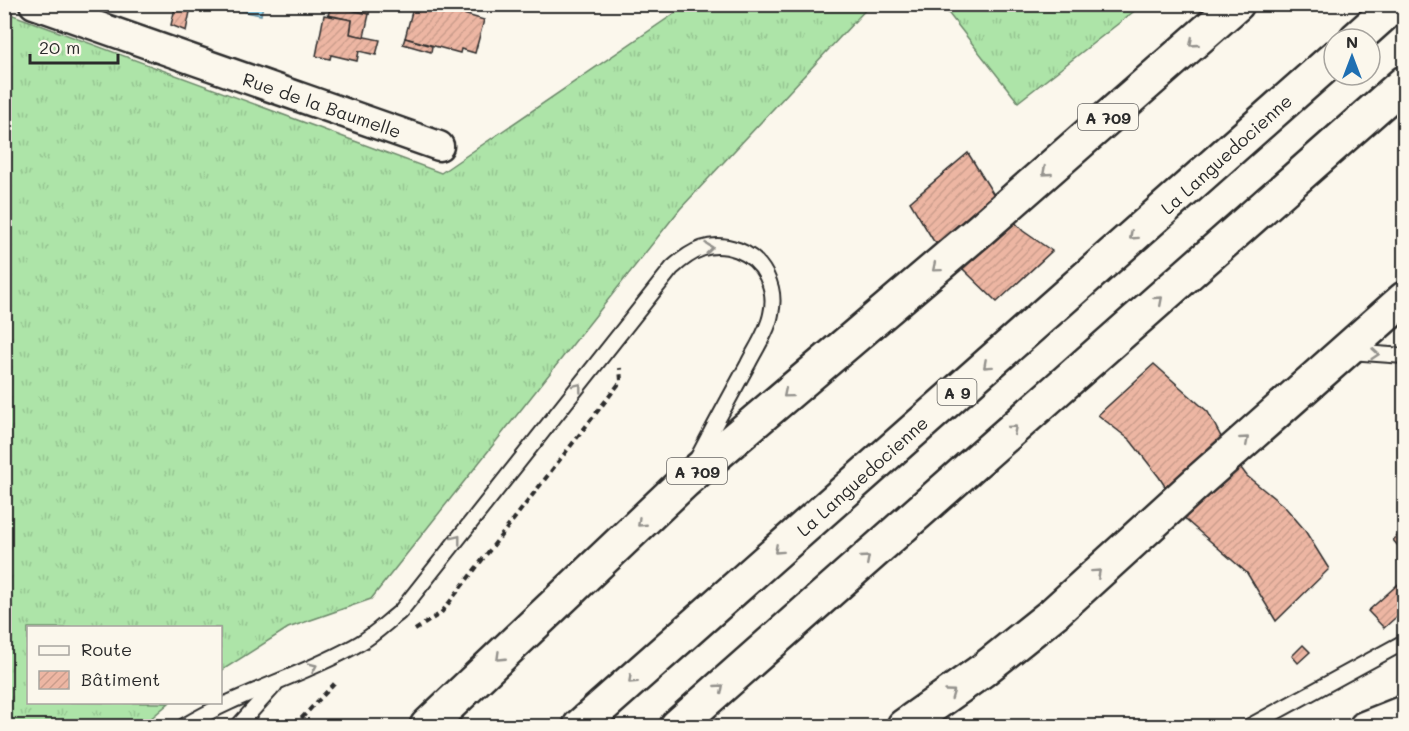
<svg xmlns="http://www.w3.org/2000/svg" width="1409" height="731" viewBox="0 0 1409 731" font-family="Mali,sans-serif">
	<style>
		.grass { fill: url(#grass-tufts); stroke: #6c886a; stroke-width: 1.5 }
		.water { fill: url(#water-ripples); stroke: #6993a4; stroke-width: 1.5 }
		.building { fill: url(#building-hatch); stroke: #2b2b2b; stroke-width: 1.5 }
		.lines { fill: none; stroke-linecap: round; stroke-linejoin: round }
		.service-casing { stroke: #2b2b2b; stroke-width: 18 }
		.minor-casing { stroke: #2b2b2b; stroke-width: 33 }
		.motorway-casing { stroke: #2b2b2b; stroke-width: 38 }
		.path { stroke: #2b2b2b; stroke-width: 4; stroke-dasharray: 6 4.5; stroke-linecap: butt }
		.service { stroke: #fbf7ec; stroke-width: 14 }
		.minor { stroke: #fbf7ec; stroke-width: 28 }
		.motorway { stroke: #fbf7ec; stroke-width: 33 }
		.oneway { stroke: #93918c }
		.labels { text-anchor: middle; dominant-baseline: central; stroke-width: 6; stroke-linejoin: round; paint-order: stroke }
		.shield { fill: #fbf7ec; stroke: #696865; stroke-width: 1.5 }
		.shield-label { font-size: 16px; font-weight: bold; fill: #2b2b2b }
		.street-label { font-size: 18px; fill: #2b2b2b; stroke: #fbf7ec }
	</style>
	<defs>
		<pattern id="grass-tufts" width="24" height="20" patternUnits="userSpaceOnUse" patternTransform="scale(1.5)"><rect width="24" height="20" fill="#ade4a8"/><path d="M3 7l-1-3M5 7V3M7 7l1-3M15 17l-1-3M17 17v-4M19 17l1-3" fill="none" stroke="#95c491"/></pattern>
		<pattern id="water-ripples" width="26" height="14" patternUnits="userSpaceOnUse" patternTransform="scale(1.5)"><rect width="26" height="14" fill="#93d9f5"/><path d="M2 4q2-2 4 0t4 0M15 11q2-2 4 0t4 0" fill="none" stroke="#7fbad2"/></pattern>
		<pattern id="building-hatch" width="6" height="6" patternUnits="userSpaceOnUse" patternTransform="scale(1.5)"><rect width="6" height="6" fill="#edb6a3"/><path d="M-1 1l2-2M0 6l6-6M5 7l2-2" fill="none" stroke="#cb9d8c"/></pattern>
	</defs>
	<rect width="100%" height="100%" fill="#fbf7ec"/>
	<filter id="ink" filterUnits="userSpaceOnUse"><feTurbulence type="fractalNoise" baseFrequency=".0167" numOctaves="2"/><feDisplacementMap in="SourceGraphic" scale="12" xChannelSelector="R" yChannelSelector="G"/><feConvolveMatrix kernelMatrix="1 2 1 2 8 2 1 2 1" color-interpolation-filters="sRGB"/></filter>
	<g filter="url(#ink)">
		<g class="grass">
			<polygon points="687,5 870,5 680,209 371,599 288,628 221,671 220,628 28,628 28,702 169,703 142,726 5,726 5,12 441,173"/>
			<polygon points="942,5 1142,5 1018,102"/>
		</g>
		<polygon class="water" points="228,5 228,4 263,5 261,15 227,8"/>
		<g class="building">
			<polygon points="176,4 191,7 186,31 171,25"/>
			<polygon points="331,4 371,4 369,14"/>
			<polygon points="414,4 429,4 484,20 475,53 461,49 460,53 405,38"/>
			<polygon points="331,6 369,14 364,37 350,34 352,20 328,15"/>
			<polygon points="324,15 352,20 350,34 380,40 376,55 359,51 357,61 331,55 330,59 316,56"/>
			<polygon points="405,38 432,46 431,52 403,44"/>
			<polygon points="968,153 1002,208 1023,231 1052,251 997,302 933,240 910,202"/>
			<polygon points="1154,364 1208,412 1229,452 1247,476 1285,507 1304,529 1329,569 1276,621 1247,573 1187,521 1159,477 1130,440 1098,415"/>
			<polygon points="1404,530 1404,553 1393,540"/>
			<polygon points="1404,579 1404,610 1384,628 1368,611"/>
			<polygon points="1303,645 1310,652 1298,663 1292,656"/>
		</g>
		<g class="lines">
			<defs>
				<g id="service">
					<polyline points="1350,352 1404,356"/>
					<path d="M184,726C240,692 303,676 360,643C374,635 387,622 400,612L672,268C692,250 710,240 738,250C764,260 777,288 771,314C768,331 756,348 748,364C731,395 714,426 698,457"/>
					<polyline points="238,726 275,685"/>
					<polyline points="1250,726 1404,642"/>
				</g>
				<g id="minor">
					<polyline points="34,4 439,146"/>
					<polyline points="1364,726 1404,710"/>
				</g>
				<g id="motorway">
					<polyline points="1356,39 1395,4"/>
					<polyline points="427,726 684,482 980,230 1237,4"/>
					<polyline points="580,726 1334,58"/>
					<polyline points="677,726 1404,83"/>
					<polyline points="904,726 983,670 1054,613 1201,479 1404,299"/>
				</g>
			</defs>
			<use href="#service" class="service-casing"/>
			<use href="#minor" class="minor-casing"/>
			<use href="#motorway" class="motorway-casing"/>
			<g class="path">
				<polyline points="415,630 441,613 621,381 620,368"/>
				<polyline points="294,726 337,681"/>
			</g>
			<use href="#service" class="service"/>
			<use href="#minor" class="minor"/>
			<use href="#motorway" class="motorway"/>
		</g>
		<defs><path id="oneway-chevron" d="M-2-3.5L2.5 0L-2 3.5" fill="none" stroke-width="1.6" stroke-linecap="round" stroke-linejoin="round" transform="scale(1.5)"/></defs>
		<g class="oneway">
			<use href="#oneway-chevron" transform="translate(1193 43) rotate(139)"/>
			<use href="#oneway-chevron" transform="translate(1046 172) rotate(139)"/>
			<use href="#oneway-chevron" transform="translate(1133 236) rotate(138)"/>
			<use href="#oneway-chevron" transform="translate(709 248) rotate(-6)"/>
			<use href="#oneway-chevron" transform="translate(936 268) rotate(140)"/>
			<use href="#oneway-chevron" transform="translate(1159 300) rotate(-41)"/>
			<use href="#oneway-chevron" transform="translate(1375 354) rotate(5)"/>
			<use href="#oneway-chevron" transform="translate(987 365) rotate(138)"/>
			<use href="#oneway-chevron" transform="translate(578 387) rotate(-52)"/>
			<use href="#oneway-chevron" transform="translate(787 394) rotate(140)"/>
			<use href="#oneway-chevron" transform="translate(1013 429) rotate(-41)"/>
			<use href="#oneway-chevron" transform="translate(1245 440) rotate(-41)"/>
			<use href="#oneway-chevron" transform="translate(641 523) rotate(136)"/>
			<use href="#oneway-chevron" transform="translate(457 539) rotate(-52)"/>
			<use href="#oneway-chevron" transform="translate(778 550) rotate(138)"/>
			<use href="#oneway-chevron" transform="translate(866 559) rotate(-41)"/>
			<use href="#oneway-chevron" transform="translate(1097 573) rotate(-42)"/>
			<use href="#oneway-chevron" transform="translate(500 657) rotate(136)"/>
			<use href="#oneway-chevron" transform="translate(313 667) rotate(-24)"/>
			<use href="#oneway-chevron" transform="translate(632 680) rotate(138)"/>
			<use href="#oneway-chevron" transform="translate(720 688) rotate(-41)"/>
			<use href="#oneway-chevron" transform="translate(951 693) rotate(-36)"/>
		</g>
	</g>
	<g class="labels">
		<g class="shield">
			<rect x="1078" y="104" width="60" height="26" rx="4.5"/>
			<rect x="937.5" y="379" width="39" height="26" rx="4.5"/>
			<rect x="667" y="458" width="60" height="26" rx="4.5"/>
		</g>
		<g class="shield-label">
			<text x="1108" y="117">A 709</text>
			<text x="957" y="392">A 9</text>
			<text x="697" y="471">A 709</text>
		</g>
		<g class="street-label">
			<text transform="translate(322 105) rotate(19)">Rue de la Baumelle</text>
			<text transform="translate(1226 154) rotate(-42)">La Languedocienne</text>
			<text transform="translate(862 476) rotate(-42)">La Languedocienne</text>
		</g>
	</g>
	<rect width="1409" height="731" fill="none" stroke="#fbf7ec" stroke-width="24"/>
	<rect x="12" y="12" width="1385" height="707" fill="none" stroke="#2b2b2b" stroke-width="2" filter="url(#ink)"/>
	<rect x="27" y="626" width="195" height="78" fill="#fbf7ec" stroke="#a8a59f" stroke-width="1.5"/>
	<rect x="39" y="646" width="30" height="9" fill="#fbf7ec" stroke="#a8a59f" stroke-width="1.5"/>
	<text x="81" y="656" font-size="18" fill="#2b2b2b">Route</text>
	<rect x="39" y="671" width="30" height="18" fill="url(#building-hatch)" stroke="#a8a59f" stroke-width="1.5"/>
	<text x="81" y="686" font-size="18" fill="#2b2b2b">Bâtiment</text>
	<g transform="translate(1352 57)"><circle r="28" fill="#fbf7ec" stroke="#a8a59f" stroke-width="1.5"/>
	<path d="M0-4.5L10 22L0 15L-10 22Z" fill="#1f6fb2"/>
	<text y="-9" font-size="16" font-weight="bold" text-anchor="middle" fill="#2b2b2b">N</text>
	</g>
	<path d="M30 54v9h88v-9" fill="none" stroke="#2b2b2b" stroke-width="3"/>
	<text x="39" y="54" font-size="18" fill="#2b2b2b" stroke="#fbf7ec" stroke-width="4.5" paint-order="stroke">20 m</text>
</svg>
